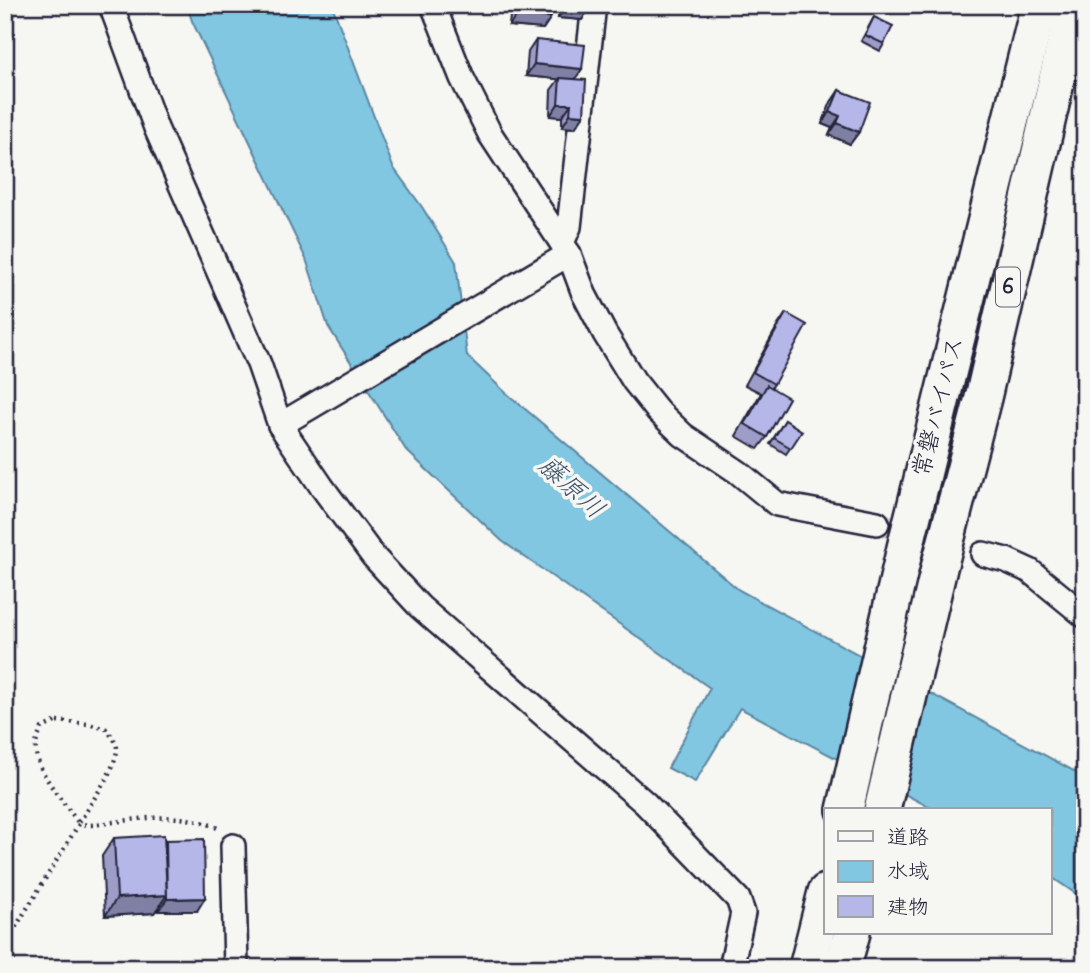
<svg xmlns="http://www.w3.org/2000/svg" width="1090" height="973" viewBox="0 0 1090 973" font-family="'Indie Flower','Klee One',sans-serif">
	<style>
		.water { fill: #81c7e2; stroke: #5b859f; stroke-width: 2 }
		.lines { fill: none; stroke-linecap: round; stroke-linejoin: round }
		.minor-tunnel { stroke: #cccccd; stroke-width: 23; stroke-dasharray: 23 11; stroke-linecap: butt }
		.minor-casing { stroke: #22223b; stroke-width: 28 }
		.highway-casing { stroke: #22223b; stroke-width: 40 }
		.path { stroke: #22223b; stroke-width: 4.5; stroke-dasharray: 2 5; stroke-linecap: butt }
		.minor { stroke: #f6f6f2; stroke-width: 23 }
		.highway { stroke: #f6f6f2; stroke-width: 35 }
		.wall { fill: #9d9dc8; stroke: #22223b; stroke-width: 2 }
		.shaded-wall { fill: #7f80a3; stroke: #22223b; stroke-width: 2 }
		.building { fill: #b6b7e9; stroke: #22223b; stroke-width: 2 }
		.labels { text-anchor: middle; dominant-baseline: central; stroke-width: 7; stroke-linejoin: round; paint-order: stroke }
		.shield { fill: #f6f6f2; stroke: #626272; stroke-width: 2 }
		.shield-label { font-size: 23px; font-weight: bold; fill: #22223b }
		.street-label { font-size: 24px; fill: #22223b; stroke: #f6f6f2 }
		.water-label { font-size: 26px; font-style: italic; fill: #3e546d; stroke: #f6f6f2 }
	</style>
	<rect width="100%" height="100%" fill="#f6f6f2"/>
	<filter id="ink" filterUnits="userSpaceOnUse"><feTurbulence type="fractalNoise" baseFrequency=".0143" numOctaves="2"/><feDisplacementMap in="SourceGraphic" scale="14" xChannelSelector="R" yChannelSelector="G"/><feConvolveMatrix kernelMatrix="1 2 1 2 8 2 1 2 1" color-interpolation-filters="sRGB"/></filter>
	<g filter="url(#ink)">
		<polygon class="water" points="187,5 332,5 393,167 422,207 456,262 467,356 505,392 739,590 1085,777 1085,900 1050,876 1050,810 935,810 740,708 695,782 668,768 710,688 502,541 406,450 328,326 306,259 192,21"/>
		<g class="lines">
			<polyline class="minor-tunnel" points="877,523 983,554"/>
			<defs>
				<g id="minor">
					<polyline points="111,5 156,128 259,364 280,425 322,487 373,556 420,607 645,803 738,899 743,913 731,968"/>
					<polyline points="433,5 462,78 490,134 569,254 584,294 605,334 634,381 658,411 683,435 738,472 777,504 877,523"/>
					<polyline points="562,243 569,227 594,5"/>
					<polyline points="280,425 569,254"/>
					<polyline points="983,554 1006,560 1030,571 1085,616"/>
					<polyline points="233,846 236,968"/>
				</g>
				<g id="highway">
					<polyline points="845,810 905,548 1039,5"/>
					<polyline points="882,810 939,568 983,398 1074,5"/>
					<polyline points="807,968 826,892"/>
					<polyline points="842,968 852,933"/>
				</g>
			</defs>
			<use href="#minor" class="minor-casing"/>
			<use href="#highway" class="highway-casing"/>
			<g class="path">
				<path d="M57,721L88,724L106,729C109,733 114,738 116,743C123,762 88,805 79,824C67,805 32,769 36,744C37,739 40,733 42,728Z"/>
				<path d="M14,968L12,933L79,824L91,825C135,820 179,809 220,829"/>
			</g>
			<use href="#minor" class="minor"/>
			<use href="#highway" class="highway"/>
		</g>
		<g class="wall">
			<polygon points="511,5 552,5 551,17 543,29 509,26"/>
			<polygon points="559,5 587,5 586,13 582,20 558,18"/>
			<polygon points="874,17 884,44 880,51 861,41"/>
			<polygon points="536,40 575,79 575,128 562,127 562,117 550,116 551,90 559,79 526,76 528,52"/>
			<polygon points="839,90 859,132 850,144 829,135 832,128 822,124 831,102"/>
			<polygon points="786,313 774,384 771,388 767,437 758,449 736,436 761,393 745,385 778,325"/>
			<polygon points="785,420 802,431 786,454 770,444"/>
			<polygon points="114,838 164,843 166,840 197,911 158,911 158,907 154,913 105,916 102,856"/>
		</g>
		<g class="shaded-wall">
			<polygon points="562,11 586,13 582,20 558,18"/>
			<polygon points="518,14 551,17 543,29 509,26"/>
			<polygon points="534,64 582,69 574,81 526,76"/>
			<polygon points="558,104 571,104 562,117 550,116"/>
			<polygon points="830,112 840,116 832,128 822,124"/>
			<polygon points="570,114 584,115 575,128 562,127"/>
			<polygon points="837,123 859,132 850,144 829,135"/>
			<polygon points="167,895 154,913 105,916 117,898"/>
			<polygon points="205,898 197,911 158,911 167,899"/>
		</g>
		<g class="building">
			<polygon points="518,5 552,5 551,17 518,14"/>
			<polygon points="563,5 587,5 586,13 562,11"/>
			<polygon points="874,17 893,26 884,44 865,35"/>
			<polygon points="536,40 585,45 582,69 534,64"/>
			<polygon points="560,78 586,80 584,115 570,114 571,104 558,104"/>
			<polygon points="839,90 870,102 859,132 837,123 840,116 830,112"/>
			<polygon points="786,313 807,325 774,384 753,372"/>
			<polygon points="767,385 789,398 767,437 745,424"/>
			<polygon points="785,420 802,431 791,448 774,438"/>
			<polygon points="164,835 167,895 117,898 114,838"/>
			<polygon points="204,839 205,898 167,899 166,840"/>
		</g>
	</g>
	<g class="labels">
		<rect class="shield" x="996" y="267.5" width="24" height="39" rx="5"/>
		<g class="shield-label">
			<text x="1008" y="287">6</text>
		</g>
		<g class="street-label">
			<text transform="translate(940 407) rotate(-76)">常磐バイパス</text>
		</g>
		<g class="water-label">
			<text transform="translate(570 489) rotate(42)">藤原川</text>
		</g>
	</g>
	<rect width="1090" height="973" fill="none" stroke="#f6f6f2" stroke-width="28"/>
	<rect x="14" y="14" width="1062" height="945" fill="none" stroke="#22223b" stroke-width="2.5" filter="url(#ink)"/>
	<rect x="824" y="808" width="228" height="126" fill="#f6f6f2" stroke="#a1a1a9" stroke-width="2"/>
	<rect x="838" y="831" width="35" height="10" fill="#f6f6f2" stroke="#a1a1a9" stroke-width="2"/>
	<text x="887" y="844" font-size="21" fill="#22223b">道路</text>
	<rect x="838" y="861" width="35" height="21" fill="#81c7e2" stroke="#a1a1a9" stroke-width="2"/>
	<text x="887" y="878" font-size="21" fill="#22223b">水域</text>
	<rect x="838" y="896" width="35" height="21" fill="#b6b7e9" stroke="#a1a1a9" stroke-width="2"/>
	<text x="887" y="914" font-size="21" fill="#22223b">建物</text>
</svg>
